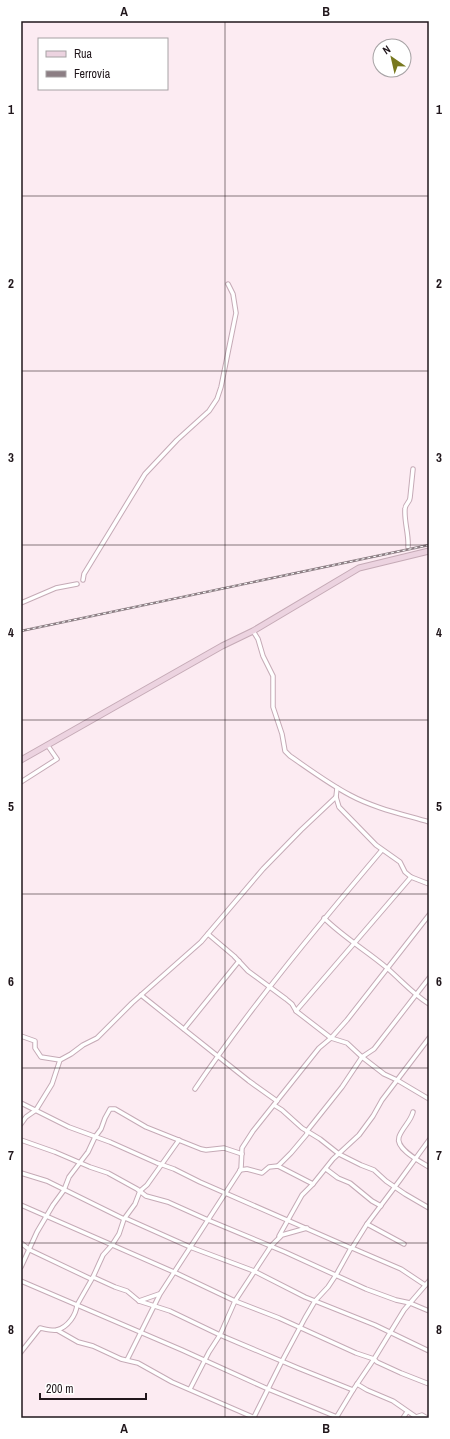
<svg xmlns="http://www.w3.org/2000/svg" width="450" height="1439" viewBox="0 0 450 1439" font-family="'Archivo Narrow',sans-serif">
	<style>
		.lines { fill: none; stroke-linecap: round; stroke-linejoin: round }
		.street-casing { stroke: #c5aab6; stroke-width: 5.5 }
		.secondary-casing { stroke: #c5aab6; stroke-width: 7 }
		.street { stroke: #fff; stroke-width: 3.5 }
		.secondary { stroke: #ecd3e0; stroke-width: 5 }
		.rail-casing { stroke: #8c7e84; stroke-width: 2.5 }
		.rail { stroke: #fff; stroke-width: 1; stroke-dasharray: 3; stroke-linecap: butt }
		.grid { fill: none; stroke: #21171c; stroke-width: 1; stroke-opacity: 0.55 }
		.neatline { fill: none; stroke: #21171c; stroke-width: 1.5 }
		.grid-label { font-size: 13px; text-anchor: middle; font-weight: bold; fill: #21171c }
	</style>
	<rect width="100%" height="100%" fill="#fcebf2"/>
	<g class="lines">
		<defs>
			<g id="street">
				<path d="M408,547C409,534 404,522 405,509C405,504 410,502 410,498C411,488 412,479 413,469"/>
				<polyline points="83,580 84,574 145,474 177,440 209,411 217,399 221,387 236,313 233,294 228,284"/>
				<polyline points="21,603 56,588 77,584"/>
				<path d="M253,631L258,639L263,656L273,676V707L282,734L285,751L290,756C309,769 329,784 350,795C374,808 402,814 429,822"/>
				<polyline points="21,782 57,759 48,746"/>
				<polyline points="337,788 336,797 339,807 376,845 400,862 405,872 411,877 429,884"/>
				<path d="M324,918C343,937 367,951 387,968C402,981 413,994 429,1004"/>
				<polyline points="208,934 234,956 248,971 286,999 292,1004 296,1011 331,1038 347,1043 362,1057 374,1049 429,978"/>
				<polyline points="141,995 249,1081 277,1101"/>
				<polyline points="296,1011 411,877"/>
				<polyline points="184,1029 239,961"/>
				<polyline points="21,1036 35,1041 35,1048 41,1057 60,1060"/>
				<path d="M195,1089C252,1005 317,927 382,850"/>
				<polyline points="21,1103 69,1127 110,1142 157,1163 174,1169 200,1182 351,1248"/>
				<polyline points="274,1105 282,1110 302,1128 320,1139 339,1154 361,1165 374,1170 386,1181 405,1194 429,1208"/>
				<path d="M413,1112C411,1121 402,1128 399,1137C395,1149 421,1162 429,1167"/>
				<polyline points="21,1124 26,1117 36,1110 52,1084 60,1060 71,1054 83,1045 97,1038 132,1003 201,942 263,869 301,830 336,797"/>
				<polyline points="21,1140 55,1152 90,1167 108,1173 137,1189 146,1196 168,1202 208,1220 285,1252 366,1289 396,1300 410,1303 429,1311"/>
				<polyline points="278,1166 291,1153 307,1134 307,1131 342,1087 362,1057 384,1074 397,1080 429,1099"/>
				<polyline points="326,1169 338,1178 350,1183 372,1201 381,1206"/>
				<polyline points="240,1170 247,1169 262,1173 269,1167 278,1166 313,1184"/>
				<polyline points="21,1173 47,1181 124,1219"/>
				<polyline points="21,1205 174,1272 235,1301 279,1318 356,1353 374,1359 377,1362 401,1373 429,1384"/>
				<polyline points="125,1218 190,1247 254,1271 305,1297 375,1325 429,1351"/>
				<polyline points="367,1224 404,1244"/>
				<polyline points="279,1236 302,1195 313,1184 333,1159 359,1135 373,1116 382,1100 429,1038"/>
				<polyline points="21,1243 30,1250 91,1279"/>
				<polyline points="352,1248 401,1269 425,1285"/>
				<polyline points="21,1267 37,1232 53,1205 64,1190 69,1177 88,1152 95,1137 101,1129 105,1118 110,1109 115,1109 146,1127 201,1149 206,1150 224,1148 242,1154"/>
				<polyline points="93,1277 115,1287 127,1291 139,1301 170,1311 220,1335 298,1368 353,1390"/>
				<polyline points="21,1281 182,1350 268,1389 337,1417"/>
				<polyline points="139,1301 159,1294"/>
				<polyline points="57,1330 78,1342 93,1346 121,1359 138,1363 172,1382 255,1418"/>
				<path d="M21,1352L40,1328C45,1329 52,1331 57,1330C68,1327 76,1315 77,1305L93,1277L103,1255L112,1245L119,1234L124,1219L135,1204L140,1191L147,1185L179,1140"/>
				<polyline points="127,1360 160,1294 241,1169 242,1148 253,1131 319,1048 331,1038 347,1020 429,915"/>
				<polyline points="357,1384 367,1390 393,1401 416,1417 422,1415 427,1418"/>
				<polyline points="190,1389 209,1352 220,1335 235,1301 271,1246 282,1235 307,1228"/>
				<polyline points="254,1417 282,1361 305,1318 315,1301 328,1287 336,1275 351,1248 352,1248 367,1224 400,1180 429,1140"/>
				<polyline points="336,1418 353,1390 374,1359 404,1310 429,1281"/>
				<polyline points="403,1418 407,1412"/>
			</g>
			<polyline id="secondary" points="21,760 222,646 253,631 359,568 429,551"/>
		</defs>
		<use href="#street" class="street-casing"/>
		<use href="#secondary" class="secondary-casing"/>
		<use href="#street" class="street"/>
		<use href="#secondary" class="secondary"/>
		<defs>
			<polyline id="rail" points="21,631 429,545"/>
		</defs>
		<use href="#rail" class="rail-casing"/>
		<use href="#rail" class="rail"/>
	</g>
	<path class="grid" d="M225,21V1418M21,196H429M21,371H429M21,545H429M21,720H429M21,894H429M21,1068H429M21,1243H429"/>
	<rect width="450" height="1439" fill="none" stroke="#ffffff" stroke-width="44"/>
	<rect x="38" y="38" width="130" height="52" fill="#ffffff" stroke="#a6a2a4"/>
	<rect x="46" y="51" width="20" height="6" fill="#ecd3e0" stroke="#a6a2a4"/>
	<text x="74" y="58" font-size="12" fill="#21171c">Rua</text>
	<rect x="46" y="71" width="20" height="6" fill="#8c7e84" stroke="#a6a2a4"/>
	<text x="74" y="78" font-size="12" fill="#21171c">Ferrovia</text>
	<g transform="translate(392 58) rotate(326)"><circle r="19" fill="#ffffff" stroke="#a6a2a4"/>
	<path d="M0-3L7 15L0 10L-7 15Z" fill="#78781e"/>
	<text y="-6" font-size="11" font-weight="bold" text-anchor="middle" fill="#21171c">N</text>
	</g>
	<path d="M40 1393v6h106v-6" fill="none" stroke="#21171c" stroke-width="2"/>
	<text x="46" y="1393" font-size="12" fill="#21171c" stroke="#ffffff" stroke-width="3" paint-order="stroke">200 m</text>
	<rect x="22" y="22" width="406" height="1395" class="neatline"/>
	<g class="grid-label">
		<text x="124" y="16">A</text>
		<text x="326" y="16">B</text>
		<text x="11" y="114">1</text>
		<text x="439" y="114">1</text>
		<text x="11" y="288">2</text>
		<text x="439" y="288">2</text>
		<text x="11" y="462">3</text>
		<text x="439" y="462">3</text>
		<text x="11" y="637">4</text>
		<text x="439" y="637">4</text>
		<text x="11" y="811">5</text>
		<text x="439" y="811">5</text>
		<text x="11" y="986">6</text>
		<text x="439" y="986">6</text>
		<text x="11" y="1160">7</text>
		<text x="439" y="1160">7</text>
		<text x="11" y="1334">8</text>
		<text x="439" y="1334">8</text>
		<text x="124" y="1433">A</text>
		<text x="326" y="1433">B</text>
	</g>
</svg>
